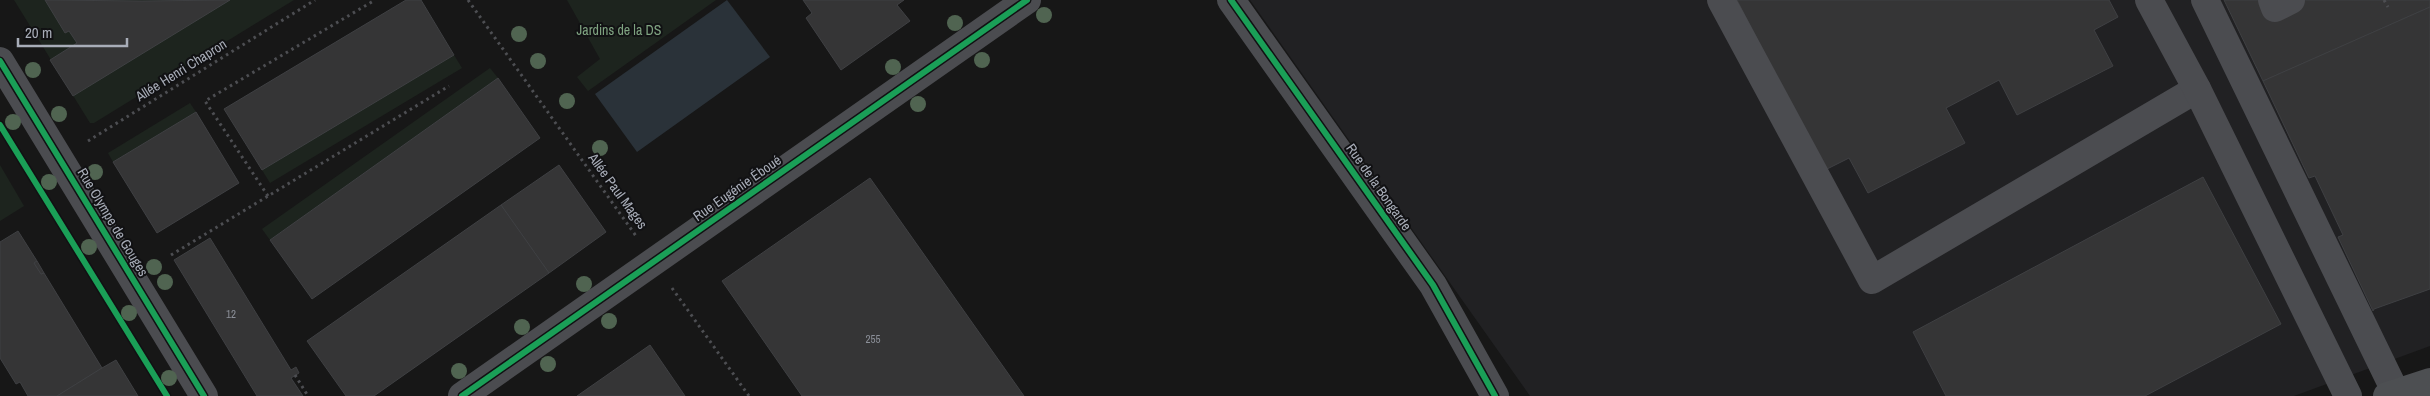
<svg xmlns="http://www.w3.org/2000/svg" width="2430" height="396" viewBox="0 0 2430 396" font-family="'Archivo Narrow',sans-serif">
	<style>
		.built { fill: #212123 }
		.green { fill: #1d241e }
		.water { fill: #2a3239 }
		.building { fill: #353536; stroke: #3f4043 }
		.lines { fill: none; stroke-linecap: round; stroke-linejoin: round }
		.path { stroke: #4d4e52; stroke-width: 3; stroke-dasharray: 2.5 4; stroke-linecap: butt }
		.minor { stroke: #4b4c50; stroke-width: 28 }
		.major { stroke: #4d4f52; stroke-width: 28 }
		.cycleway-casing { stroke: #111113; stroke-width: 9 }
		.cycleway { stroke: #1a9f57; stroke-width: 6 }
		.tree { fill: #506451 }
		.labels { text-anchor: middle; dominant-baseline: central; stroke-width: 4; stroke-linejoin: round; paint-order: stroke }
		.number-label { font-size: 11px; fill: #8b8f98 }
		.park-label { font-size: 14px; fill: #7fa381; stroke: #111113 }
		.street-label { font-size: 14px; fill: #a8adb8; stroke: #111113 }
	</style>
	<rect width="100%" height="100%" fill="#171717"/>
	<polygon class="built" points="1250,0 2430,0 2430,346 2294,396 1530,396"/>
	<g class="green">
		<polygon points="14,0 294,0 94,123 90,123"/>
		<polygon points="567,0 716,0 588,91 577,77 600,59"/>
		<polygon points="454,55 462,68 270,183 262,170"/>
		<polygon points="490,68 498,78 270,240 262,229"/>
		<polygon points="190,103 196,112 113,162 108,153"/>
		<polygon points="0,165 24,206 0,221"/>
	</g>
	<polygon class="water" points="727,0 770,57 637,152 595,94"/>
	<g class="building">
		<polygon points="45,0 142,1 230,0 73,96 50,60 77,43 69,31 65,33"/>
		<polygon points="406,0 421,0 454,55 262,170 224,109"/>
		<polygon points="803,0 904,0 897,5 910,21 841,70 806,18 812,13"/>
		<polygon points="1737,0 2109,0 2118,17 2094,30 2113,66 2017,115 1999,80 1946,108 1965,143 1868,193 1849,158 1825,170"/>
		<polygon points="2224,0 2430,0 2430,7 2263,81"/>
		<polygon points="2430,7 2430,289 2374,309 2373,311 2338,237 2343,235 2315,176 2309,178 2263,81"/>
		<polygon points="498,78 540,138 312,299 270,240"/>
		<polygon points="196,112 239,183 157,233 113,162"/>
		<polygon points="559,165 606,232 549,273 501,205"/>
		<polygon points="2203,177 2281,324 2145,396 1946,396 1913,332"/>
		<polygon points="870,178 1024,396 802,396 722,281"/>
		<polygon points="501,205 549,273 374,396 346,396 307,341"/>
		<polygon points="18,231 37,261 34,263 41,274 44,273 102,368 57,396 28,396 20,382 16,384 0,358 0,242"/>
		<polygon points="210,238 291,370 296,367 299,373 291,378 303,396 257,396 174,260"/>
		<polygon points="37,261 44,273 41,274 34,263"/>
		<polygon points="650,345 685,396 577,396"/>
		<polygon points="116,360 138,396 57,396 102,368"/>
	</g>
	<g class="lines">
		<g class="path">
			<polyline points="468,0 636,236"/>
			<polyline points="2384,0 2388,7"/>
			<polyline points="88,141 315,0"/>
			<polyline points="268,196 205,101 375,0"/>
			<polyline points="171,255 449,86"/>
			<polyline points="672,288 749,396"/>
			<polyline points="295,375 308,396"/>
		</g>
		<g class="minor">
			<polyline points="1231,0 1433,285 1495,396"/>
			<polyline points="1721,0 1872,280 2197,89"/>
			<polyline points="2149,0 2197,89 2348,396"/>
			<polyline points="2205,0 2396,393"/>
			<polyline points="2272,0 2275,8 2291,0"/>
			<polyline points="0,61 204,396"/>
			<polyline points="462,396 1027,0"/>
		</g>
		<polyline class="major" points="2387,396 2430,382"/>
		<defs>
			<g id="cycleway">
				<polyline points="1231,0 1433,285 1495,396"/>
				<polyline points="0,61 204,396"/>
				<polyline points="0,125 167,396"/>
				<polyline points="462,396 1027,0"/>
			</g>
		</defs>
		<use href="#cycleway" class="cycleway-casing"/>
		<use href="#cycleway" class="cycleway"/>
	</g>
	<g class="tree">
		<circle cx="1044" cy="15" r="8"/>
		<circle cx="955" cy="23" r="8"/>
		<circle cx="519" cy="34" r="8"/>
		<circle cx="982" cy="60" r="8"/>
		<circle cx="538" cy="61" r="8"/>
		<circle cx="893" cy="67" r="8"/>
		<circle cx="33" cy="70" r="8"/>
		<circle cx="567" cy="101" r="8"/>
		<circle cx="918" cy="104" r="8"/>
		<circle cx="59" cy="114" r="8"/>
		<circle cx="13" cy="122" r="8"/>
		<circle cx="600" cy="148" r="8"/>
		<circle cx="95" cy="172" r="8"/>
		<circle cx="49" cy="182" r="8"/>
		<circle cx="89" cy="247" r="8"/>
		<circle cx="154" cy="267" r="8"/>
		<circle cx="165" cy="282" r="8"/>
		<circle cx="584" cy="284" r="8"/>
		<circle cx="129" cy="313" r="8"/>
		<circle cx="609" cy="321" r="8"/>
		<circle cx="522" cy="327" r="8"/>
		<circle cx="548" cy="364" r="8"/>
		<circle cx="459" cy="371" r="8"/>
		<circle cx="169" cy="378" r="8"/>
	</g>
	<g class="labels">
		<g class="number-label">
			<text x="231" y="314">12</text>
			<text x="873" y="339">255</text>
		</g>
		<g class="park-label">
			<text x="619" y="30">Jardins de la DS</text>
		</g>
		<g class="street-label">
			<text transform="translate(181 70) rotate(-32)">Allée Henri Chapron</text>
			<text transform="translate(1379 187) rotate(55)">Rue de la Bongarde</text>
			<text transform="translate(737 188) rotate(-35)">Rue Eugénie Éboué</text>
			<text transform="translate(618 191) rotate(54)">Allée Paul Mages</text>
			<text transform="translate(113 222) rotate(59)">Rue Olympe de Gouges</text>
		</g>
	</g>
	<path d="M18 38v8h109v-8" fill="none" stroke="#a8adb8" stroke-width="2.5"/>
	<text x="25" y="38" font-size="15" fill="#a8adb8" stroke="#111113" stroke-width="4" paint-order="stroke">20 m</text>
</svg>
